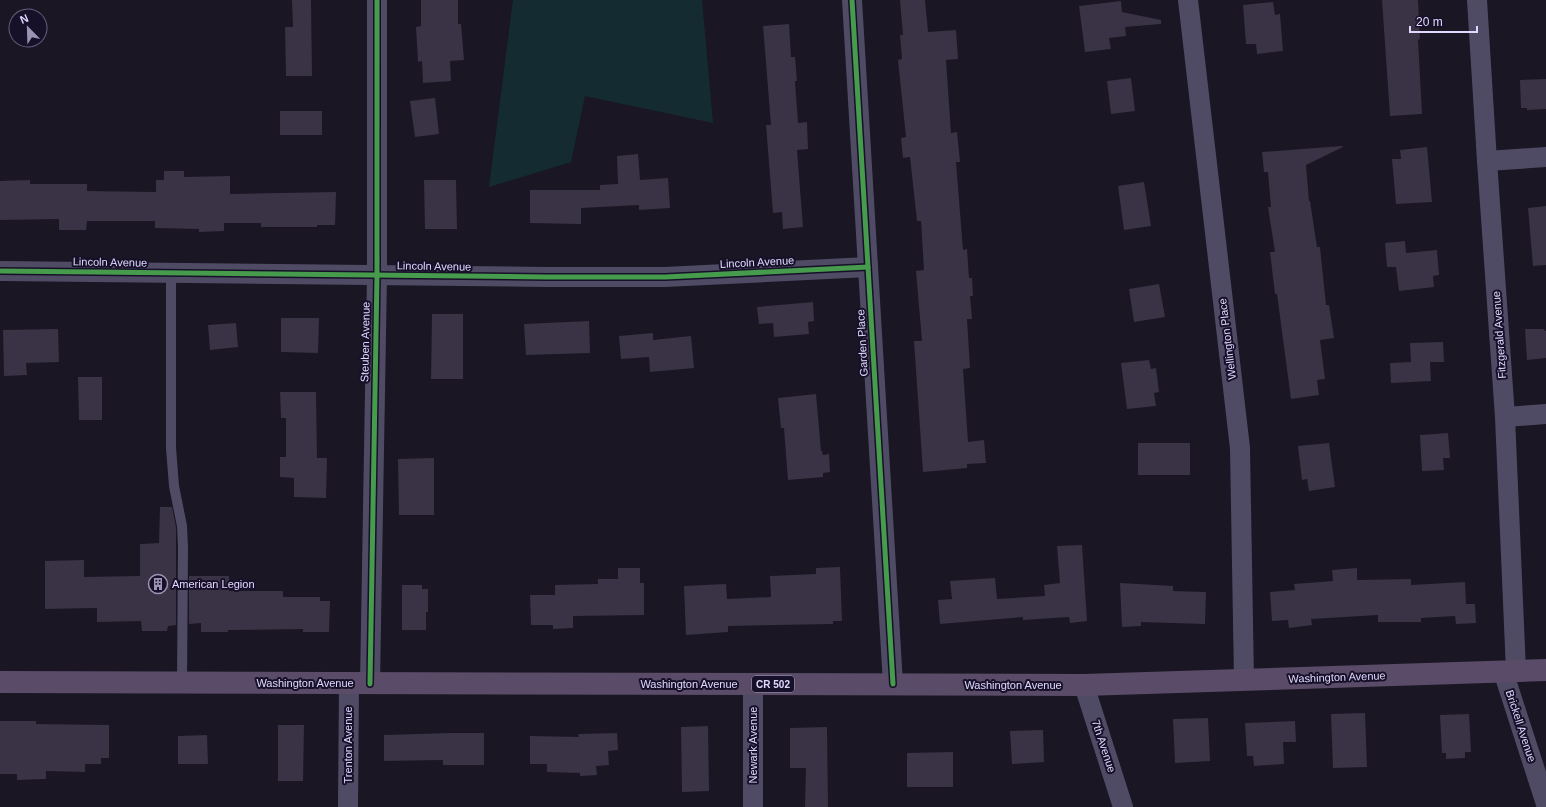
<svg xmlns="http://www.w3.org/2000/svg" width="1546" height="807" viewBox="0 0 1546 807" font-family="Arial,sans-serif">
	<style>
		.green { fill: #142c31 }
		.building { fill: #393345 }
		.lines { fill: none; stroke-linecap: round; stroke-linejoin: round }
		.lane { stroke: #4f4b64; stroke-width: 10 }
		.street { stroke: #4f4b64; stroke-width: 20 }
		.primary { stroke: #5a4c69; stroke-width: 22 }
		.cycleway-casing { stroke: #171029; stroke-width: 8 }
		.cycleway { stroke: #469c4c; stroke-width: 5 }
		.labels { text-anchor: middle; dominant-baseline: central; stroke-width: 4; stroke-linejoin: round; paint-order: stroke }
		.shield { fill: #171029; stroke: #a49cbf; stroke-width: 1 }
		.shield-label { font-size: 10px; font-weight: bold; fill: #e1d8ff }
		.street-label { font-size: 11px; fill: #e1d8ff; stroke: #171029 }
		.poi-label { font-size: 11px; fill: #e1d8ff; stroke: #171029; text-anchor: start }
	</style>
	<rect width="100%" height="100%" fill="#1a1623"/>
	<polygon class="green" points="513,0 702,0 713,123 585,96 571,162 489,187"/>
	<g class="building">
		<polygon points="292,0 311,0 312,76 286,76 285,27 293,27"/>
		<polygon points="421,0 458,0 458,24 461,24 464,60 450,61 451,81 423,83 422,61 418,62 416,27 421,26"/>
		<polygon points="900,0 925,0 928,32 956,30 958,59 946,60 951,133 957,132 960,162 956,162 963,250 967,249 969,278 972,278 973,296 970,296 972,319 967,319 970,368 963,369 968,442 984,440 986,463 967,464 967,468 923,472 914,341 922,341 916,271 924,270 921,221 917,221 910,157 903,158 901,138 906,137 898,60 902,59 900,35 903,35"/>
		<polygon points="1382,0 1418,0 1420,39 1418,40 1422,114 1390,116"/>
		<polygon points="1121,1 1122,12 1161,20 1161,24 1125,27 1126,36 1109,38 1111,49 1085,52 1079,6"/>
		<polygon points="1273,2 1275,15 1280,14 1283,51 1257,54 1256,44 1246,44 1243,5"/>
		<polygon points="789,24 791,57 795,57 797,81 795,81 798,123 807,122 808,149 797,150 803,227 783,229 782,212 773,213 766,125 771,125 763,26"/>
		<polygon points="1131,78 1135,111 1111,114 1107,81"/>
		<polygon points="1546,79 1546,109 1527,110 1527,108 1521,108 1520,80"/>
		<polygon points="435,98 439,134 415,137 410,101"/>
		<rect x="280" y="111" width="42" height="24"/>
		<polygon points="1342,146 1343,147 1306,165 1309,201 1310,201 1317,247 1320,247 1326,305 1329,305 1334,338 1320,340 1325,379 1317,380 1319,395 1291,399 1277,294 1275,294 1270,252 1275,252 1268,207 1271,207 1268,172 1264,172 1262,152"/>
		<polygon points="1427,147 1432,202 1396,204 1392,159 1401,159 1400,150"/>
		<polygon points="638,154 640,180 668,178 670,208 639,210 639,205 581,208 581,224 530,223 530,190 600,190 600,185 618,184 617,156"/>
		<polygon points="164,171 184,171 184,177 230,176 230,194 336,192 335,225 317,225 317,227 261,227 261,223 224,223 224,231 199,232 199,229 155,228 155,221 87,221 86,230 59,230 59,219 0,220 0,181 30,180 30,184 87,184 87,191 156,192 156,180 164,180"/>
		<polygon points="424,180 456,180 457,229 425,229"/>
		<polygon points="1144,182 1151,226 1124,230 1118,186"/>
		<polygon points="1546,206 1546,265 1533,266 1528,208"/>
		<polygon points="1405,241 1406,253 1437,250 1439,275 1433,276 1434,287 1399,291 1396,267 1387,267 1385,243"/>
		<polygon points="1159,284 1165,317 1134,322 1129,289"/>
		<polygon points="813,302 814,321 808,322 809,334 774,337 773,323 759,324 757,307"/>
		<polygon points="432,314 463,314 463,379 431,379"/>
		<polygon points="281,318 319,318 318,353 281,352"/>
		<polygon points="589,321 590,353 526,355 524,324"/>
		<polygon points="236,323 238,347 210,350 208,325"/>
		<polygon points="58,329 59,362 26,363 27,375 4,376 3,330"/>
		<polygon points="1525,329 1544,329 1545,331 1546,331 1546,358 1527,360"/>
		<polygon points="653,333 653,340 691,336 694,368 650,372 649,357 621,359 619,336"/>
		<polygon points="1443,342 1444,362 1430,362 1431,381 1391,383 1390,363 1411,362 1410,343"/>
		<polygon points="1149,360 1151,369 1156,368 1159,392 1154,393 1156,406 1127,409 1121,363"/>
		<polygon points="78,377 102,377 102,420 79,420"/>
		<polygon points="280,392 316,392 317,458 327,458 326,498 294,497 294,478 280,477 280,457 286,457 286,418 281,418"/>
		<polygon points="816,394 821,451 822,451 823,455 829,454 830,472 823,473 823,477 788,480 784,428 781,428 778,398"/>
		<polygon points="1448,433 1450,458 1443,458 1444,470 1422,471 1420,435"/>
		<rect x="1138" y="443" width="52" height="32"/>
		<polygon points="1329,443 1335,487 1309,491 1307,479 1302,480 1298,446"/>
		<polygon points="434,458 434,515 399,515 398,459"/>
		<polygon points="160,507 172,507 176,527 176,625 168,626 167,631 142,631 141,621 97,622 97,608 45,609 45,561 84,560 84,577 140,576 140,544 159,543"/>
		<polygon points="1082,545 1087,621 1070,623 1069,617 1023,620 1023,617 940,624 938,600 952,599 950,581 995,578 997,599 1045,596 1044,585 1060,583 1057,546"/>
		<polygon points="840,567 842,621 833,621 833,624 728,626 728,632 686,635 684,586 726,584 727,599 771,597 770,576 816,574 816,568"/>
		<polygon points="618,568 640,568 640,583 644,583 644,615 573,616 573,628 553,629 553,625 531,625 530,595 555,595 555,585 598,584 598,579 618,579"/>
		<polygon points="1357,568 1357,580 1411,579 1411,585 1465,582 1466,604 1475,604 1476,623 1456,624 1455,616 1421,618 1421,622 1378,622 1378,615 1311,619 1312,625 1289,628 1288,620 1272,621 1270,592 1295,590 1294,584 1333,581 1332,570"/>
		<polygon points="189,576 229,576 229,591 283,591 283,597 320,597 320,601 330,601 329,632 303,632 303,629 228,630 228,632 201,632 201,623 189,624"/>
		<polygon points="1120,583 1173,586 1173,591 1206,592 1205,624 1141,622 1141,626 1122,627"/>
		<polygon points="402,585 422,585 422,589 428,589 428,612 426,612 426,630 402,630"/>
		<polygon points="1365,713 1367,767 1333,768 1331,714"/>
		<polygon points="1469,714 1471,752 1465,752 1465,758 1446,759 1446,753 1442,753 1440,715"/>
		<polygon points="1208,718 1210,761 1175,763 1173,719"/>
		<polygon points="0,721 36,721 36,724 109,725 109,758 101,758 101,764 85,764 85,772 46,771 46,779 17,780 17,774 0,774"/>
		<polygon points="1295,721 1296,742 1283,742 1284,764 1254,766 1253,756 1247,756 1245,723"/>
		<polygon points="278,725 304,725 303,781 278,781"/>
		<polygon points="708,726 709,791 682,792 681,727"/>
		<polygon points="827,727 828,807 805,807 806,768 790,768 790,728"/>
		<polygon points="1043,730 1044,762 1012,764 1010,731"/>
		<polygon points="452,733 484,733 484,765 443,765 443,760 384,761 384,735"/>
		<polygon points="617,733 618,750 608,751 609,765 596,766 597,775 580,776 580,773 547,772 547,764 530,764 530,736 579,737 578,734"/>
		<polygon points="207,735 208,764 178,764 178,736"/>
		<polygon points="953,752 953,787 907,787 907,753"/>
	</g>
	<g class="lines">
		<polyline class="lane" points="171,273 171,448 174,486 182,526 183,547 182,683"/>
		<g class="street">
			<polyline points="852,0 893,684"/>
			<polyline points="1188,0 1240,448 1244,680"/>
			<polyline points="1477,0 1487,161 1505,417 1516,671"/>
			<polyline points="1487,161 1546,157"/>
			<polyline points="0,271 547,277 665,277 868,267"/>
			<polyline points="1505,417 1546,414"/>
			<polyline points="1503,671 1546,804"/>
			<polyline points="370,684 377,275 377,0"/>
			<polyline points="1084,685 1123,807"/>
			<polyline points="348,807 349,683"/>
			<polyline points="753,807 753,684"/>
		</g>
		<polyline class="primary" points="0,682 1084,685 1546,670"/>
		<defs>
			<g id="cycleway">
				<polyline points="852,0 893,684"/>
				<polyline points="0,271 547,277 665,277 868,267"/>
				<polyline points="370,684 377,275 377,0"/>
			</g>
		</defs>
		<use href="#cycleway" class="cycleway-casing"/>
		<use href="#cycleway" class="cycleway"/>
	</g>
	<defs>
		<symbol id="building-ring" viewBox="-11 -11 22 22"><circle r="9.5" fill="#171029" stroke="#9b94b2" stroke-width="1.5"/><path d="M-4-6H4V6H1V3H-1V6H-4ZM-2.5-4.3h1.7v1.8h-1.7ZM.8-4.3h1.7v1.8H.8ZM-2.5-1h1.7V.8h-1.7ZM.8-1h1.7V.8H.8Z" fill="#9b94b2"/></symbol>
	</defs>
	<g fill-rule="evenodd">
		<use href="#building-ring" x="147" y="573" width="22" height="22"/>
	</g>
	<g class="labels">
		<rect class="shield" x="752" y="676" width="42" height="16" rx="3"/>
		<g class="shield-label">
			<text x="773" y="684">CR 502</text>
		</g>
		<g class="street-label">
			<text transform="translate(110 262) rotate(1)">Lincoln Avenue</text>
			<text transform="translate(757 262) rotate(-3)">Lincoln Avenue</text>
			<text transform="translate(434 266) rotate(1)">Lincoln Avenue</text>
			<text transform="translate(1499 335) rotate(-94)">Fitzgerald Avenue</text>
			<text transform="translate(1227 339) rotate(-97)">Wellington Place</text>
			<text transform="translate(365 342) rotate(-89)">Steuben Avenue</text>
			<text transform="translate(862 343) rotate(-93)">Garden Place</text>
			<text transform="translate(1337 677) rotate(-2)">Washington Avenue</text>
			<text x="305" y="683">Washington Avenue</text>
			<text x="689" y="684">Washington Avenue</text>
			<text x="1013" y="685">Washington Avenue</text>
			<text transform="translate(1521 726) rotate(72)">Brickell Avenue</text>
			<text transform="translate(348 745) rotate(-90)">Trenton Avenue</text>
			<text transform="translate(753 745) rotate(-90)">Newark Avenue</text>
			<text transform="translate(1104 746) rotate(72)">7th Avenue</text>
		</g>
		<g class="poi-label">
			<text x="172" y="584">American Legion</text>
		</g>
	</g>
	<g transform="translate(28 28) rotate(337)"><circle r="19" fill="#171029" stroke="#68607f"/>
	<path d="M0-3L7 15L0 10L-7 15Z" fill="#9b94b2"/>
	<text y="-6" font-size="11" font-weight="bold" text-anchor="middle" fill="#e1d8ff">N</text>
	</g>
	<path d="M1410 26v6h67v-6" fill="none" stroke="#e1d8ff" stroke-width="2"/>
	<text x="1416" y="26" font-size="12" fill="#e1d8ff" stroke="#171029" stroke-width="3" paint-order="stroke">20 m</text>
</svg>
